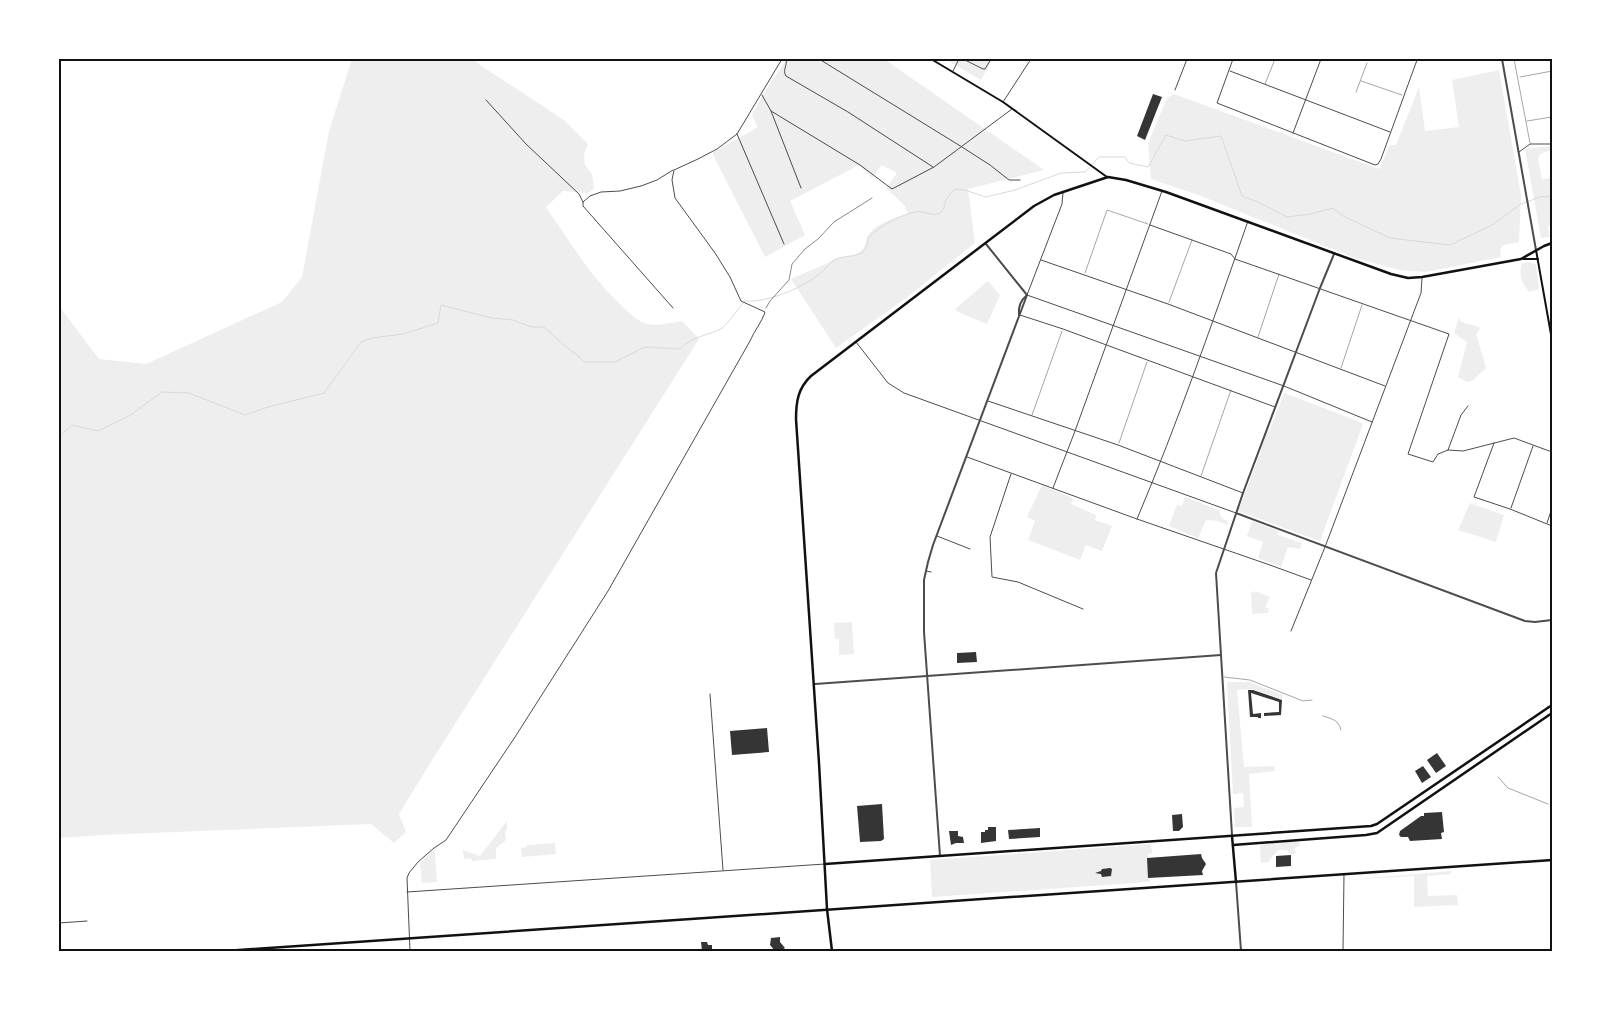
<svg xmlns="http://www.w3.org/2000/svg" width="1611" height="1010" viewBox="0 0 1611 1010" font-family="'DejaVu Sans',sans-serif">
	<style>
		.green { fill: #eee }
		.lines { fill: none; stroke-linecap: round; stroke-linejoin: round }
		.stream { stroke: #d9d9d9; stroke-width: 1 }
		.building { fill: #353535 }
		.path { stroke: #111; stroke-width: 0.5 }
		.service { stroke: #4c4c4c; stroke-width: 0.5 }
		.minor { stroke: #4c4c4c; stroke-width: 1 }
		.tertiary { stroke: #4c4c4c; stroke-width: 2 }
		.secondary { stroke: #111; stroke-width: 2 }
		.primary { stroke: #111; stroke-width: 2.5 }
		.neatline { fill: none; stroke: #111; stroke-width: 2 }
	</style>
	<rect width="100%" height="100%" fill="#fff"/>
	<g class="green">
		<path d="M352,59H473L483,67L564,120L588,144L584,154L585,165L592,174L594,189L588,193L563,191L546,207C570,242 592,279 623,307C629,313 637,320 644,323C657,327 669,323 682,321L699,339L429,765L399,814L406,832L394,843L371,824L102,835L59,838V306L99,359L146,364L282,302L302,277L329,131Z"/>
		<path d="M787,59H884L1044,170L968,189L975,243L906,298L836,348L791,279L830,262C839,255 851,259 860,252C867,247 865,240 869,234C877,223 895,218 908,214L905,206L886,188L897,173L882,165L872,178L859,165L790,201L805,235L765,257L712,153L758,127L752,115L762,96Z"/>
		<polygon points="945,59 993,59 981,80"/>
		<polygon points="1499,70 1521,195 1519,242 1504,245 1500,249 1501,257 1426,272 1399,270 1352,257 1201,196 1151,179 1148,143 1167,98 1174,94 1379,169 1390,145 1396,145 1419,87 1425,131 1459,127 1452,80"/>
		<polygon points="1552,146 1551,150 1540,154 1538,159 1542,179 1552,178 1552,223 1548,227 1550,237 1541,238 1525,149"/>
		<path d="M1530,262L1536,265L1539,289L1529,292C1522,283 1518,275 1522,263Z"/>
		<polygon points="988,281 1000,295 987,324 958,312 955,309"/>
		<path d="M1459,318H1460V321C1466,325 1474,324 1480,328L1476,334L1486,368L1473,380L1467,382L1458,377L1467,342L1454,333Z"/>
		<polygon points="1284,393 1358,421 1363,424 1320,541 1238,511 1257,462 1257,456 1260,455 1264,438 1271,427"/>
		<polygon points="1042,485 1073,498 1071,504 1096,515 1095,520 1112,526 1102,551 1086,545 1080,560 1028,540 1035,521 1027,517"/>
		<polygon points="1185,497 1219,510 1221,517 1228,522 1227,525 1218,521 1206,520 1198,538 1169,526 1177,505 1182,506"/>
		<polygon points="1470,503 1504,515 1496,542 1458,530"/>
		<polygon points="1252,521 1279,531 1278,535 1302,543 1300,549 1288,547 1281,567 1258,558 1263,542 1247,536"/>
		<polygon points="1255,591 1270,597 1265,607 1269,609 1268,613 1252,614 1251,592 1254,593"/>
		<polygon points="852,622 854,654 839,655 839,639 835,639 834,623"/>
		<polygon points="1227,682 1249,682 1283,695 1282,699 1252,689 1237,690 1244,767 1274,766 1275,771 1249,774 1252,827 1235,827 1234,808 1244,807 1243,793 1233,794"/>
		<polygon points="507,821 507,830 505,832 506,840 496,848 496,859 472,861 471,858 464,859 463,850 480,856"/>
		<polygon points="1297,841 1299,843 1300,845 1295,848 1296,853 1292,855 1287,850 1278,850 1268,862 1261,863 1260,846 1262,844"/>
		<polygon points="555,843 556,854 522,857 521,848 527,847 527,845"/>
		<polygon points="1151,844 1152,853 1148,854 1150,882 932,897 930,860"/>
		<polygon points="432,851 434,851 435,854 437,882 422,883 420,863"/>
		<polygon points="1451,871 1451,874 1427,876 1428,896 1457,895 1458,905 1414,907 1414,876 1347,880"/>
	</g>
	<g class="lines">
		<path class="stream" d="M59,437L72,425L98,431L129,416L162,392L189,393L245,415L268,407L324,393L361,342L372,338L403,334L438,323L441,305L492,318L513,320L531,327H544L563,344L585,362H615L645,347L680,349C692,336 708,336 722,328C725,327 742,304 745,301C767,303 806,287 823,271C827,268 829,263 834,260C847,253 868,261 868,238C881,225 898,216 915,212C924,210 935,218 941,212C945,209 944,205 945,202C947,197 951,193 955,189L965,190L986,197L1015,190L1061,173L1085,172L1099,157H1125L1129,163L1148,167L1166,135L1185,141L1221,136L1242,196L1258,202L1287,217L1310,214L1333,208L1343,216L1390,238L1450,245L1492,225L1521,204L1540,197L1552,196"/>
	</g>
	<g class="building">
		<polygon points="1153,94 1162,97 1145,140 1137,136"/>
		<polygon points="976,652 977,662 957,663 957,653"/>
		<polygon points="1248,690 1253,690 1282,700 1281,715 1264,716 1264,713 1279,712 1279,702 1251,693 1253,714 1261,713 1261,718 1258,718 1258,717 1250,717"/>
		<polygon points="767,728 769,752 732,755 730,731"/>
		<polygon points="1437,753 1446,766 1436,773 1427,760"/>
		<polygon points="1423,766 1431,777 1422,783 1415,771"/>
		<polygon points="882,804 884,839 881,841 860,842 857,806"/>
		<polygon points="1442,812 1444,832 1441,833 1442,839 1410,841 1408,837 1401,837 1399,835 1400,831 1421,816 1424,816 1424,813"/>
		<polygon points="1182,814 1183,827 1179,831 1173,831 1172,815"/>
		<polygon points="988,827 996,827 996,841 981,843 981,832 985,832 985,830 988,830"/>
		<polygon points="1040,828 1040,837 1009,839 1008,830"/>
		<polygon points="949,831 958,831 958,836 963,837 964,843 956,843 951,845"/>
		<polygon points="1201,854 1202,858 1206,864 1202,871 1203,875 1148,878 1147,858"/>
		<polygon points="1291,855 1291,866 1276,867 1276,856"/>
		<polygon points="1110,868 1112,869 1111,876 1102,877 1101,874 1095,873 1101,871 1102,869"/>
		<polygon points="780,937 780,942 785,948 780,951 775,951 770,945 771,938"/>
		<polygon points="701,942 707,942 708,945 712,945 712,951 702,951"/>
	</g>
	<g class="lines">
		<polyline class="path" points="766,308 770,301 789,280 792,264 805,249 818,239 834,222 872,198"/>
		<g class="service">
			<polyline points="1514,59 1530,143"/>
			<polyline points="1520,77 1552,71"/>
			<polyline points="1361,81 1402,95"/>
			<polyline points="1265,84 1275,59"/>
			<polyline points="1356,92 1367,63"/>
			<polyline points="1527,121 1552,117"/>
			<polyline points="1085,273 1107,210 1148,224"/>
			<polyline points="1169,302 1192,240"/>
			<polyline points="1258,337 1279,274"/>
			<polyline points="1341,368 1362,305"/>
			<polyline points="1032,415 1062,331"/>
			<polyline points="1119,443 1147,362"/>
			<polyline points="1201,476 1231,390"/>
			<polyline points="1224,677 1250,680 1303,701 1312,700"/>
			<path d="M1323,716C1332,719 1339,720 1341,730"/>
			<polyline points="1498,777 1508,788 1548,804"/>
		</g>
		<g class="minor">
			<path d="M786,59C788,65 782,70 786,76L848,112L933,167"/>
			<polyline points="819,59 962,147 990,165 1009,180 1020,180"/>
			<polyline points="963,59 983,69 985,69 991,59"/>
			<polyline points="1233,59 1217,103 1375,165 1378,164 1381,159 1417,60"/>
			<polyline points="1418,60 1427,59"/>
			<polyline points="953,71 959,59"/>
			<polyline points="1230,71 1390,132"/>
			<polyline points="1175,90 1187,59"/>
			<polyline points="762,95 771,111 860,165 892,189 934,167 1012,109"/>
			<polyline points="486,100 526,144 579,194 583,202"/>
			<polyline points="1003,102 1031,59"/>
			<polyline points="771,111 801,188"/>
			<polyline points="1293,133 1321,59"/>
			<polyline points="737,134 784,244"/>
			<polyline points="1519,152 1530,144 1552,144"/>
			<polyline points="673,170 657,180 641,186 620,191 601,192 590,196 583,202 583,206 673,308"/>
			<polyline points="1063,193 1062,204 1027,295 1284,386 1372,422"/>
			<polyline points="1150,225 1231,254 1235,259 1449,334 1408,454 1433,462 1438,454 1448,450 1463,451 1514,438 1552,452"/>
			<polyline points="1041,260 1168,304 1385,386"/>
			<polyline points="1020,315 1063,329 1275,407"/>
			<polyline points="856,342 888,383 904,393 1236,513"/>
			<polyline points="988,401 1118,445 1243,493"/>
			<polyline points="1494,443 1474,497 1510,509 1552,526"/>
			<polyline points="1448,450 1461,415 1468,406"/>
			<polyline points="967,457 1137,519 1267,564 1311,580"/>
			<polyline points="1011,474 990,537 992,577 1018,582 1083,609"/>
			<polyline points="1053,488 1075,431 1162,191"/>
			<polyline points="1511,508 1533,446"/>
			<path d="M1137,519C1178,422 1213,321 1248,221"/>
			<polyline points="1547,523 1552,508"/>
			<polyline points="937,536 970,549"/>
			<polyline points="926,571 931,572"/>
			<polyline points="1291,631 1325,547 1421,293 1422,278"/>
			<polyline points="710,694 723,870"/>
			<polyline points="407,892 825,864"/>
			<polyline points="59,923 87,921"/>
			<path d="M410,951L407,878L409,873L418,862L434,848L446,840L515,737L608,591L750,341C754,331 762,322 765,312L741,301L730,277L715,253L675,198L672,180L674,170L698,159L717,149L737,134L782,59"/>
			<polyline points="1343,951 1344,875"/>
		</g>
		<g class="tertiary">
			<polyline points="1502,59 1536,250"/>
			<polyline points="986,244 1027,295"/>
			<path d="M1019,315C1018,307 1021,300 1027,295"/>
			<polyline points="1236,513 1525,621 1535,622 1552,620"/>
			<polyline points="815,684 1221,655"/>
			<polyline points="1232,835 1216,573 1243,493 1320,288 1334,254"/>
			<polyline points="940,856 924,632 924,580 928,562 933,545 1027,295"/>
			<polyline points="1236,882 1241,951"/>
		</g>
		<g class="secondary">
			<polyline points="931,59 1003,102 1107,177"/>
			<polyline points="1536,250 1552,340"/>
			<polyline points="1523,259 1538,259"/>
		</g>
		<g class="primary">
			<polyline points="1232,836 1236,882"/>
			<polyline points="1233,845 1366,835 1377,833 1552,713"/>
			<polyline points="825,864 1371,826 1377,824 1552,705"/>
			<polyline points="225,951 1552,860"/>
			<path d="M832,951L827,909L819,763L796,419C796,402 798,388 811,376L1034,206L1054,195L1108,177L1126,180L1166,192L1391,274L1408,278L1422,277L1521,259L1544,246L1552,243"/>
		</g>
	</g>
	<rect width="1611" height="1010" fill="none" stroke="#ffffff" stroke-width="120"/>
	<rect x="60" y="60" width="1491" height="890" class="neatline"/>
</svg>
